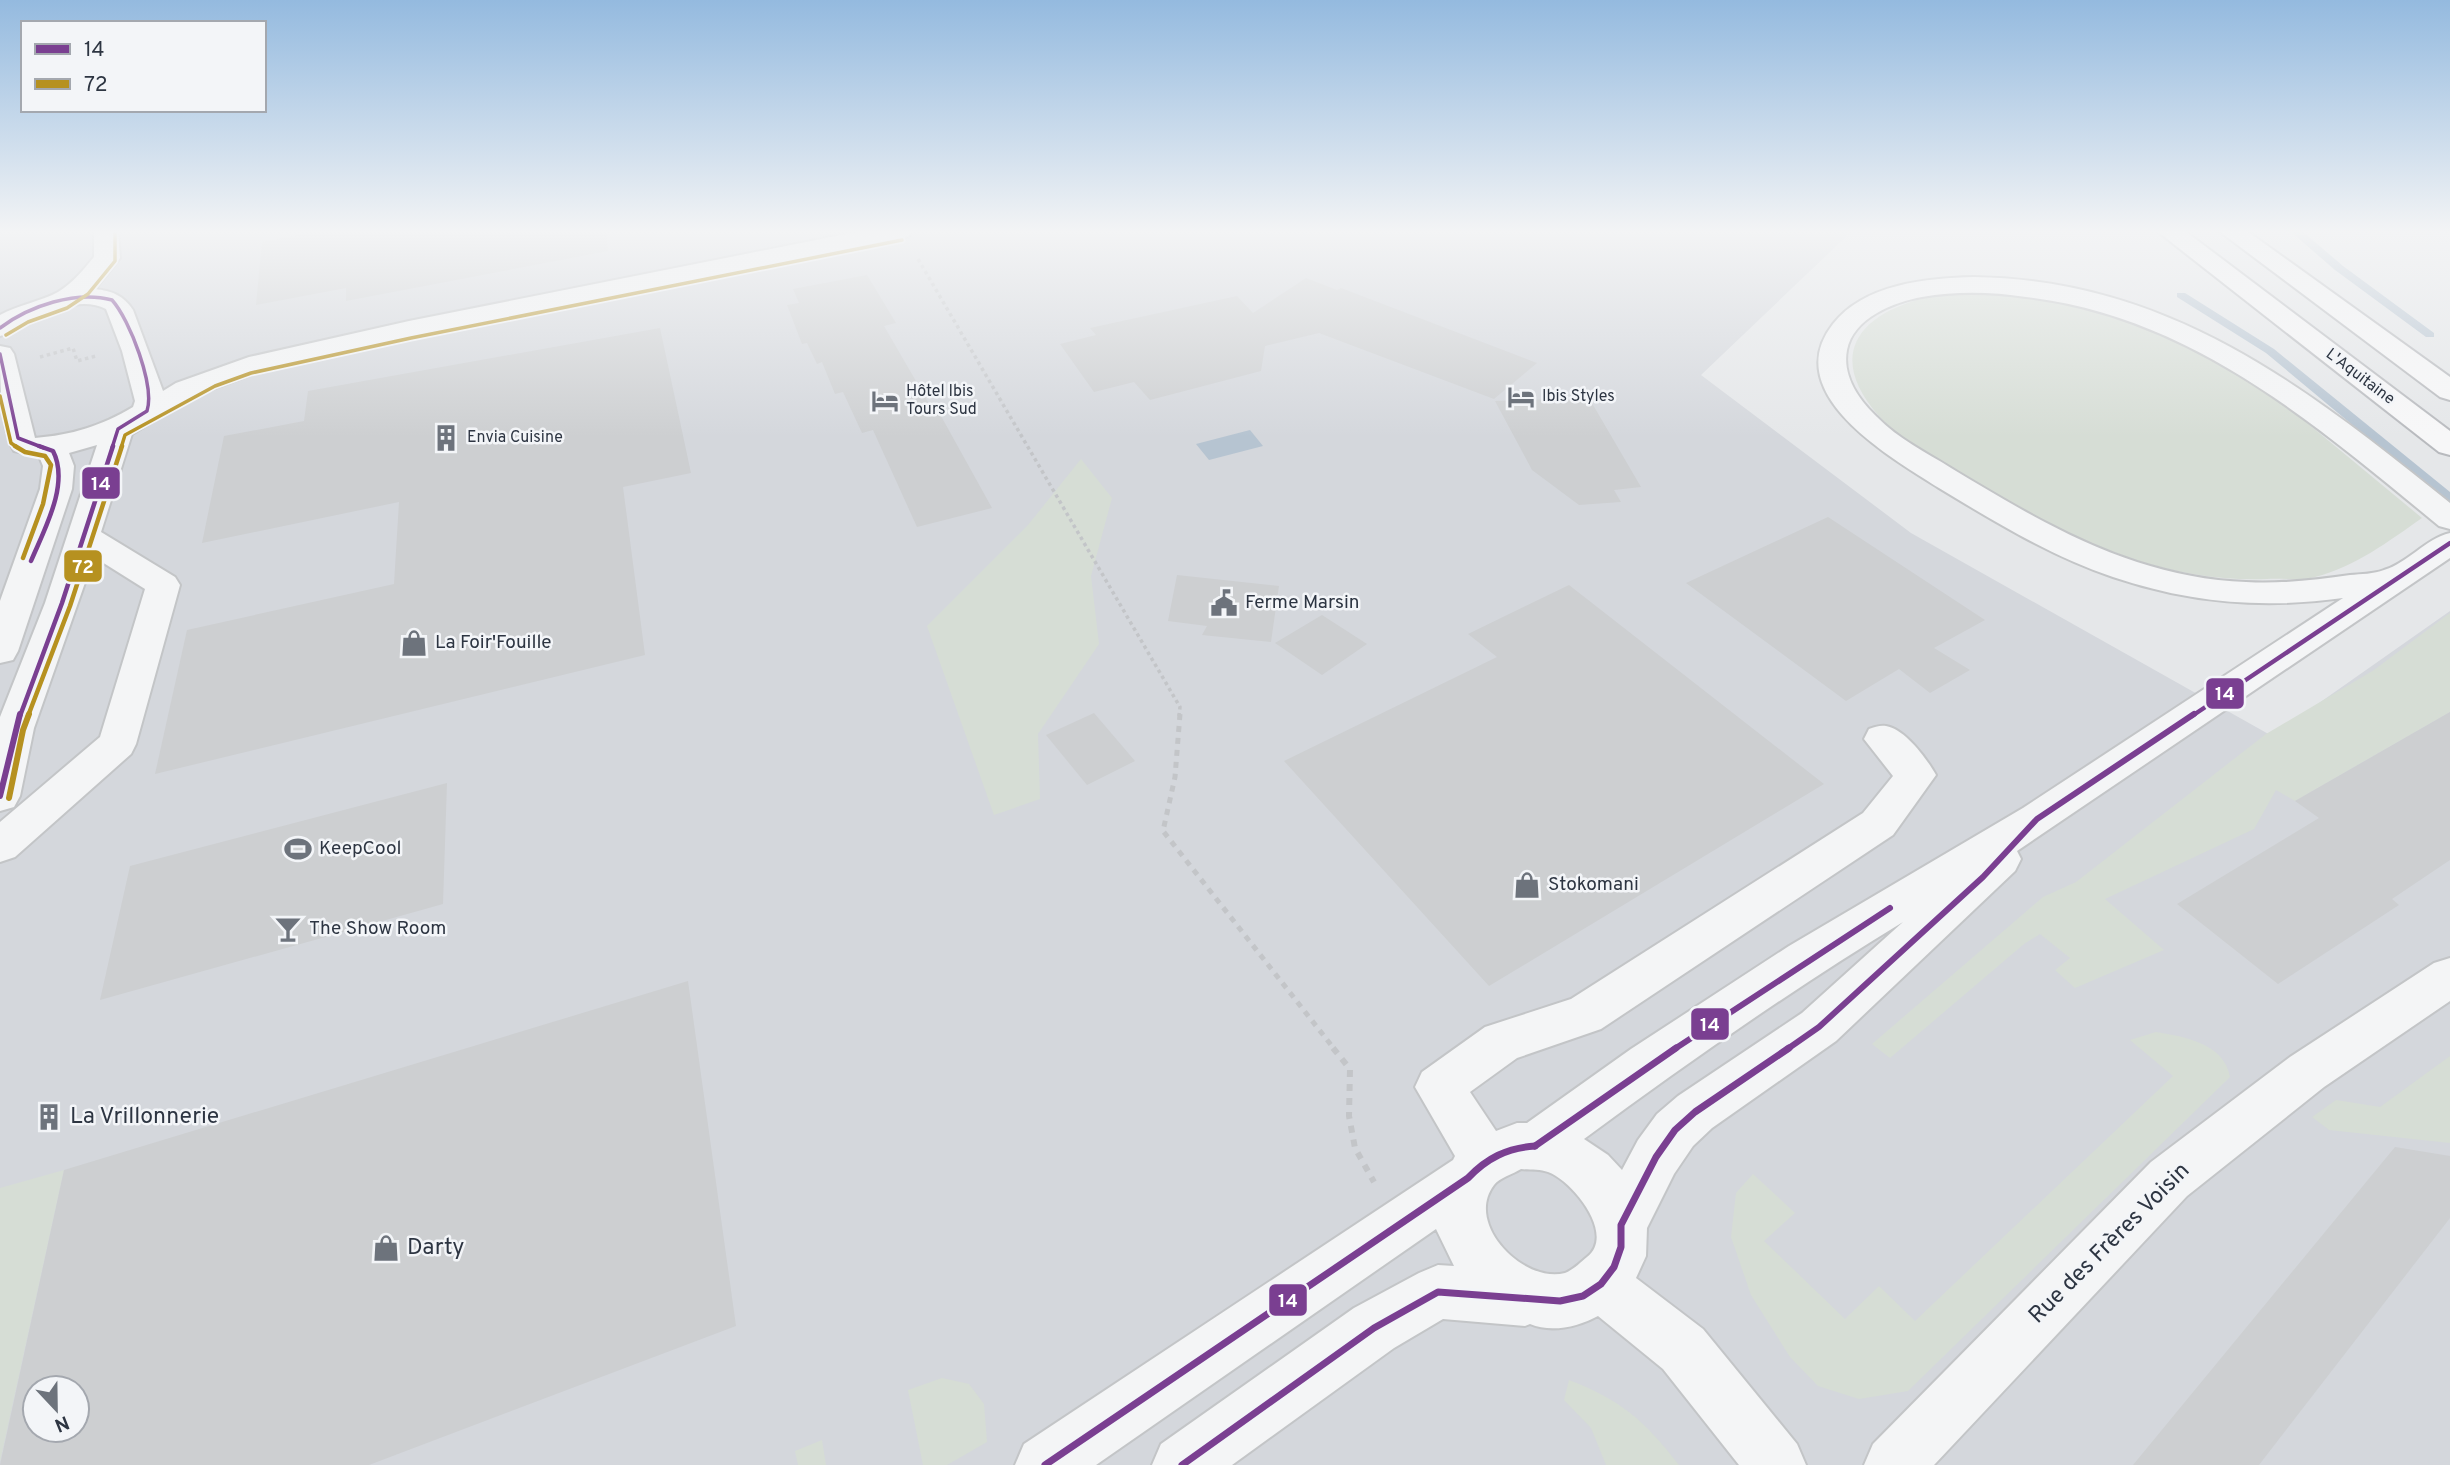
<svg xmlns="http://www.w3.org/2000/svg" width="2450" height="1465" viewBox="0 0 2450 1465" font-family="Overpass,sans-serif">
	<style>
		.built { fill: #d4d7dc; fill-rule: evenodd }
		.green { fill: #d6ddd5 }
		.water { fill: #b6c4d1 }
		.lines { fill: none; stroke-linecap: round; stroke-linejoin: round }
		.stream { fill: #b6c4d1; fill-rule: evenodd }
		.building { fill: #cdcfd1; fill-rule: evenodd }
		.minor-casing { stroke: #c3c5c7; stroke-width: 4 }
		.highway-casing { stroke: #b8babe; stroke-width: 4 }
		.path-far2 { stroke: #c3c5c8; stroke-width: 3.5; stroke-dasharray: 3.5 3.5; stroke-linecap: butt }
		.path-far1 { stroke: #c3c5c8; stroke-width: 5; stroke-dasharray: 6 6; stroke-linecap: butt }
		.path { stroke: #c3c5c8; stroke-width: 6; stroke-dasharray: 7 7; stroke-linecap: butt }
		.minor { fill: #f4f5f6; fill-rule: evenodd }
		.highway { fill: #f7f7f8; fill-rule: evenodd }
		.bus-1-far3-casing { stroke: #f3f5f8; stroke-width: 7 }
		.bus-1-far2-casing { stroke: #f3f5f8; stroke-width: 9 }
		.bus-1-far1-casing { stroke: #f3f5f8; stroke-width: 11 }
		.bus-1-casing { stroke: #f3f5f8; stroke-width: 12 }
		.bus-2-far2-casing { stroke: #f3f5f8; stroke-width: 7 }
		.bus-2-far1-casing { stroke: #f3f5f8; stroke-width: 9 }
		.bus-2-casing { stroke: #f3f5f8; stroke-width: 11 }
		.bus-1-far3 { stroke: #7a3f91; stroke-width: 3.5 }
		.bus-1-far2 { stroke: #7a3f91; stroke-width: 4.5 }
		.bus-1-far1 { stroke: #7a3f91; stroke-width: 6 }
		.bus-1 { stroke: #7a3f91; stroke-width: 7 }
		.bus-2-far2 { stroke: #b69120; stroke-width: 3.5 }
		.bus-2-far1 { stroke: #b69120; stroke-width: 4.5 }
		.bus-2 { stroke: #b69120; stroke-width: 6 }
		.labels { text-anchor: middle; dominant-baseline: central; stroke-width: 5; stroke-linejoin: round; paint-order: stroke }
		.far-street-label { font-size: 16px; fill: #2d3542; stroke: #f3f5f8 }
		.far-poi-label { font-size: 16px; fill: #2d3542; stroke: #f3f5f8; text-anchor: start }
		.poi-label { font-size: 19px; fill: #2d3542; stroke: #f3f5f8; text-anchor: start }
		.near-poi-label { font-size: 23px; fill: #2d3542; stroke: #f3f5f8; text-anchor: start }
		.near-street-label { font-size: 23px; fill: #2d3542; stroke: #f3f5f8 }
		.line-badge { stroke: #f3f5f8; stroke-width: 2.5 }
		.badge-label { font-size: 19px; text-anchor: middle; font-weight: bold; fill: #fff }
	</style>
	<rect width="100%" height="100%" fill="#e5e7e9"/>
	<path class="built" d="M0,231H1852L1701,375L1911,533L2272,736L2450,611V1465H0ZM35,1388H77V1430H35Z"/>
	<g class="green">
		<path d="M1975,293H2011L2057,299L2148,325L2254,379L2422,518C2389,541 2355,567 2315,577C2301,581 2282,578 2267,579C2153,583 2061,533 1966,476C1936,458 1902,442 1879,416C1830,361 1852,319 1917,300C1936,294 1956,294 1975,293Z"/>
		<polygon points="1081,459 1112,498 1091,576 1099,644 1038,734 1040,799 994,815 927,626 1028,525"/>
		<polygon points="2450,613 2450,712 2295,801 2276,790 2254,829 2105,899 2164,950 2075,988 2055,970 2070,958 2040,934 2024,944 1890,1058 1872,1044 2043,897 2076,882 2266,734 2374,670"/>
		<path d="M2156,1032C2185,1037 2224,1043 2230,1077L1908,1391L1859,1399L1818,1386L1790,1357L1751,1295L1731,1237L1736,1193L1753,1174L1795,1213L1764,1241L1845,1319L1879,1286L1915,1321L2173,1076L2130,1040Z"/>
		<polygon points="2450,1056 2450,1143 2329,1130 2312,1117 2336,1100 2380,1107"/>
		<polygon points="64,1170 0,1462 0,1188"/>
		<polygon points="942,1378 969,1384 984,1404 987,1442 947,1465 923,1465 908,1390"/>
		<path d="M1569,1380C1621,1400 1645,1421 1679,1465H1606L1591,1428L1564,1400Z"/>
		<polygon points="822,1440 826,1465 798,1465 795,1451"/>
	</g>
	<polygon class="water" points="1250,430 1263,446 1209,460 1196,444"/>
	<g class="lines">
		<g class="stream">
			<polygon points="2290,231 2302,231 2343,266 2434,333 2434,337 2426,337 2335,270"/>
			<polygon points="2177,293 2185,293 2274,349 2450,492 2450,503 2445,502 2266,353 2177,297"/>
		</g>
	</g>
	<g class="building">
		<polygon points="319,231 606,231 608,251 346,301 346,288 256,305 262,242"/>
		<polygon points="867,275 896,323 884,326 931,407 936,407 992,508 917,527 873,430 862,433 843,392 835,394 822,362 817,364 807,343 802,344 787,305 799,303 793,289"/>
		<polygon points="1306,278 1337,290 1341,288 1537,363 1494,399 1319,333 1265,346 1261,371 1150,400 1134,382 1094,392 1060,344 1096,335 1090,328 1237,296 1253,313"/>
		<polygon points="660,328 691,473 623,487 645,655 155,774 187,630 394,584 399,502 202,543 224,436 304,421 308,391"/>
		<polygon points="1589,398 1641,487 1614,490 1621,502 1579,505 1532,470 1495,401"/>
		<polygon points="1828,517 1985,620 1934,648 1970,670 1930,693 1899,669 1846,701 1686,583"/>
		<polygon points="1177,575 1279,586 1271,642 1202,635 1207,626 1168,621"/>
		<polygon points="1569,585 1824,784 1489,986 1284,761 1497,657 1468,634"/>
		<polygon points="1322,615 1367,644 1322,675 1275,643"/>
		<polygon points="2450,712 2450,860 2392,899 2399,905 2278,984 2177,904 2319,818 2295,801"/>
		<polygon points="1094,713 1135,761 1087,785 1046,735"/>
		<polygon points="447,783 443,904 100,1000 130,866"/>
		<path d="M688,981L736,1326L369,1465H0L64,1170ZM35,1388H77V1430H35Z"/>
		<polygon points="2395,1147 2450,1156 2450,1218 2259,1465 2133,1465"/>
	</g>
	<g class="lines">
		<defs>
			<g id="minor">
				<path d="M94,231H118L120,258L95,289C112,291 123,295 133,310L163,391L176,383L249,357L409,321L861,231H912L909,236L900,238L409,337L258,372L196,395L132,434L101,532L175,577L180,585L136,744L131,754L15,857L0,862V822L100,737L145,589L94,557L34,728L20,796L14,807L0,811V717L45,603L97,445L69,453L74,466L72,489L18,651L13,660L0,663V601L40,489L43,466L39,456L14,451C0,427 0,378 0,346L10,348L14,354L35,438C72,435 101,426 133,407L135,401L122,351L106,309C84,297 51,309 30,320C19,326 12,333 0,336V315C18,305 42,301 58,292C73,283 83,270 94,257Z"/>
				<path d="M1974,277C2170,280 2304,386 2450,503V529L2439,526C2315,424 2191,316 2026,297C1992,292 1957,291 1922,297C1894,302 1853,318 1847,350C1842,376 1859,400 1877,417C1898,439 1926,452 1951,468C2011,504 2070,540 2137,562C2172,573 2209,581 2246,582C2281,584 2315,580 2350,575C2361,574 2374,574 2384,570C2408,563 2425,539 2450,533V558L2017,851L2021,859L2015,871L1836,1041L1712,1128L1693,1146L1674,1174L1647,1228L1646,1256L1636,1278L1703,1329L1797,1444L1806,1465H1739L1663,1369L1598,1316C1578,1327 1551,1333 1530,1324L1525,1326L1443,1319L1394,1348L1232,1465H1152L1161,1444L1354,1308L1419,1273L1438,1265L1454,1266L1436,1229L1096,1465H1015L1024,1444L1453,1160L1455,1156L1415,1087L1422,1072L1485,1027L1571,999L1863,813L1893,776L1864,739L1869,729C1875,727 1880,725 1886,726C1905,729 1927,759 1936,775L1893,835L1601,1029L1517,1058L1470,1092L1496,1131L1517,1123H1527L1631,1049L1789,946L2023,808L2343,598C2263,609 2190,603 2113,577C2051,556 1995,522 1939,488C1892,458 1778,394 1833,324C1864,284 1927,278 1974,277ZM1903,922L1802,1013L1678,1096L1657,1114L1638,1140L1622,1170L1608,1155L1584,1139C1688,1062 1793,989 1903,922ZM1521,1169C1530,1170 1540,1169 1548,1172C1573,1181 1616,1235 1587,1257C1581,1262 1573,1270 1565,1273C1524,1284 1464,1224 1494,1185C1499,1178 1513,1174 1521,1169Z"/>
				<polygon points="2450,958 2450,1001 2324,1087 2187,1196 1934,1465 1864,1465 1873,1444 2151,1162 2290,1057 2434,963"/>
			</g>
			<g id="highway">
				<polygon points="2157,231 2185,231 2450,431 2450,455 2439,452"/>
				<polygon points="2219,231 2247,231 2450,377 2450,400 2440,397"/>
			</g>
		</defs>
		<use href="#minor" class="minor-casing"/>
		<use href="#highway" class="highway-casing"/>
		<g class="path-far2">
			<polyline points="918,259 1180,707 1179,716"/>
			<polyline points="40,357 73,348 77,361 96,356"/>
		</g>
		<polyline class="path-far1" points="1180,714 1175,777 1163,831 1335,1050"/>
		<polyline class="path" points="1333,1048 1350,1069 1349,1116 1355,1148 1374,1182"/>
		<use href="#minor" class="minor"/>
		<use href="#highway" class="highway"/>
		<defs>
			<g id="bus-1-far3">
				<path d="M0,328C29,306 76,290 112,300C130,320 155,386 147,411L118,429L112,448"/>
				<polyline points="0,354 18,438 44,448"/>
			</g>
			<g id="bus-1-far2">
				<path d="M31,561C44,530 70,484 53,451L39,446"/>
				<polyline points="20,716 62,603 113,446"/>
				<polyline points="2192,716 2450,543"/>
			</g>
			<g id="bus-1-far1">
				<polyline points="0,796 20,714"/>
				<polyline points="1673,1050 1890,908"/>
				<polyline points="1786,1050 1819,1027 1983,877 2037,819 2194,714"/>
			</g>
			<g id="bus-1">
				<polyline points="1535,1146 1676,1048"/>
				<path d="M1045,1465L1468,1178C1487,1158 1507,1148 1535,1146"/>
				<polyline points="1182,1465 1374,1328 1438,1292 1560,1301 1583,1296 1601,1284 1614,1267 1621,1247 1621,1225 1656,1157 1675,1130 1695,1112 1789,1048"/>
			</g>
			<g id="bus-2-far2">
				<polyline points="6,335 28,322 67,308 88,294 115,261 115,231"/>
				<polyline points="0,396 11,443 18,448"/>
				<polyline points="121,448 125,435 215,386 251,373 411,338 902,240"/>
			</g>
			<g id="bus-2-far1">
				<polyline points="15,446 25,452 45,456 51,465 43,504 23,558"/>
				<polyline points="28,716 70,606 122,446"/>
			</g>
			<polyline id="bus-2" points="9,798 23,730 29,714"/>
		</defs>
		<use href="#bus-1-far3" class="bus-1-far3-casing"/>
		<use href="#bus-1-far2" class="bus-1-far2-casing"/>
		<use href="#bus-1-far1" class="bus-1-far1-casing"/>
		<use href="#bus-1" class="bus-1-casing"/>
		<use href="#bus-2-far2" class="bus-2-far2-casing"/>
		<use href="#bus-2-far1" class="bus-2-far1-casing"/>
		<use href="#bus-2" class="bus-2-casing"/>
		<use href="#bus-1-far3" class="bus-1-far3"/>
		<use href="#bus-1-far2" class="bus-1-far2"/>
		<use href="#bus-1-far1" class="bus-1-far1"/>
		<use href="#bus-1" class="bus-1"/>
		<use href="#bus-2-far2" class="bus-2-far2"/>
		<use href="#bus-2-far1" class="bus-2-far1"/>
		<use href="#bus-2" class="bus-2"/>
	</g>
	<linearGradient id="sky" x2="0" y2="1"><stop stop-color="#94badf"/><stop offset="0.53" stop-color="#f3f4f5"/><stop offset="1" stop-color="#f3f4f5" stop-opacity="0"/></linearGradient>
	<rect width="2450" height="437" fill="url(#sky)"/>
	<defs>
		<symbol id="hotel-bare" viewBox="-9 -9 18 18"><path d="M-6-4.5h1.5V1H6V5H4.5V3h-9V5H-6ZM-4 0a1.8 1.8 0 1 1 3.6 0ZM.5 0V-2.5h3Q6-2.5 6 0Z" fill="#6d737c" stroke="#f3f5f8" stroke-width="2.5" paint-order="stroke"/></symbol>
		<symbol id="building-bare" viewBox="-9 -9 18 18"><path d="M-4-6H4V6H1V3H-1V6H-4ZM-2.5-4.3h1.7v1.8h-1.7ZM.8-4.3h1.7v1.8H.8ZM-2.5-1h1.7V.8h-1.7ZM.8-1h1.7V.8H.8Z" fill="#6d737c" stroke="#f3f5f8" stroke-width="2.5" paint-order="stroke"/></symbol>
		<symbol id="civic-bare" viewBox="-9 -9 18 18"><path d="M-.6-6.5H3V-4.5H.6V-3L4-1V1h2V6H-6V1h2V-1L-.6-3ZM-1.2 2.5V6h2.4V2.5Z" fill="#6d737c" stroke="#f3f5f8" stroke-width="2.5" paint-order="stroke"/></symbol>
		<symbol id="shop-bare" viewBox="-9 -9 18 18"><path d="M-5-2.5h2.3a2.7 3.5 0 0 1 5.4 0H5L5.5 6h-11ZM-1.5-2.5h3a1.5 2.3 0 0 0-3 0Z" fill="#6d737c" stroke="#f3f5f8" stroke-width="2.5" paint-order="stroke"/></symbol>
		<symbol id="stadium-bare" viewBox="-9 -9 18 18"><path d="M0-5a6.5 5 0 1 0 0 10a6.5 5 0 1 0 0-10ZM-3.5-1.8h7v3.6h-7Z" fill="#6d737c" stroke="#f3f5f8" stroke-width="2.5" paint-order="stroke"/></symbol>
		<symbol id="bar-bare" viewBox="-9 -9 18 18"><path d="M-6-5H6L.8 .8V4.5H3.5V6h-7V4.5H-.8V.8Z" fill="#6d737c" stroke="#f3f5f8" stroke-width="2.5" paint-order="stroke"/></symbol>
	</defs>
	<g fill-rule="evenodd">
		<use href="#hotel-bare" x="1502" y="378" width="38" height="38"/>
		<use href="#hotel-bare" x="866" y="382" width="38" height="38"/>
		<use href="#building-bare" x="427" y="419" width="38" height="38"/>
		<use href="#civic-bare" x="1205" y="584" width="38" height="38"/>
		<use href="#shop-bare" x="395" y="624" width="38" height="38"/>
		<use href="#stadium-bare" x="279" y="830" width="38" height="38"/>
		<use href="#shop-bare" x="1508" y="866" width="38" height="38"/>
		<use href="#bar-bare" x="269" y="910" width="38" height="38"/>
		<use href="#building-bare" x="30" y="1098" width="38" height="38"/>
		<use href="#shop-bare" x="367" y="1229" width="38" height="38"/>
	</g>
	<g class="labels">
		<g class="far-street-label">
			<text transform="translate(2360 377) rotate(37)">L'Aquitaine</text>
		</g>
		<g class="far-poi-label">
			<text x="906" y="392">Hôtel Ibis<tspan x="906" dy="18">Tours Sud</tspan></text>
			<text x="1542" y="397">Ibis Styles</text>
			<text x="467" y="438">Envia Cuisine</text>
		</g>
		<g class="poi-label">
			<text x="1245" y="603">Ferme Marsin</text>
			<text x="435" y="643">La Foir'Fouille</text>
			<text x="319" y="849">KeepCool</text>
			<text x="1548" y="885">Stokomani</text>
			<text x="309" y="929">The Show Room</text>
		</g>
		<g class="near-poi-label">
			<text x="70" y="1117">La Vrillonnerie</text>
			<text x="407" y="1248">Darty</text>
		</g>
		<g class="near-street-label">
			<text transform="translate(2110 1244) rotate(-45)">Rue des Frères Voisin</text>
		</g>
	</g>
	<g class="line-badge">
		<rect x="81" y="466" width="40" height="34" rx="7" fill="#7a3f91"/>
		<rect x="63" y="549" width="40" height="34" rx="7" fill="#b69120"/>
		<rect x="2205" y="677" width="40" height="33" rx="7" fill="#7a3f91"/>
		<rect x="1690" y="1007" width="40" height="34" rx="7" fill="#7a3f91"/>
		<rect x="1268" y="1283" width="40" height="34" rx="7" fill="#7a3f91"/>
	</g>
	<g class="badge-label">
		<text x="101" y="490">14</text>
		<text x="83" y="573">72</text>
		<text x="2225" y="700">14</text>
		<text x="1710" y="1031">14</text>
		<text x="1288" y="1307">14</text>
	</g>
	<rect x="21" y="21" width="245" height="91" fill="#f3f5f8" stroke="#a4a8af" stroke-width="2"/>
	<rect x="35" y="44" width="35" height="10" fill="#7a3f91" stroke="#a4a8af" stroke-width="2"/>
	<text x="84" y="56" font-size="21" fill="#2d3542">14</text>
	<rect x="35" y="79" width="35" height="10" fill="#b69120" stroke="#a4a8af" stroke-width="2"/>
	<text x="84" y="91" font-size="21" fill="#2d3542">72</text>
	<g transform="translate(56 1409) rotate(158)"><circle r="33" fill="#f3f5f8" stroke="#a4a8af" stroke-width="2"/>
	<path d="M0-5L12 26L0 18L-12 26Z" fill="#6d737c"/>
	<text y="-10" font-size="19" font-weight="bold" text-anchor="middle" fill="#2d3542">N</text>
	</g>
</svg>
